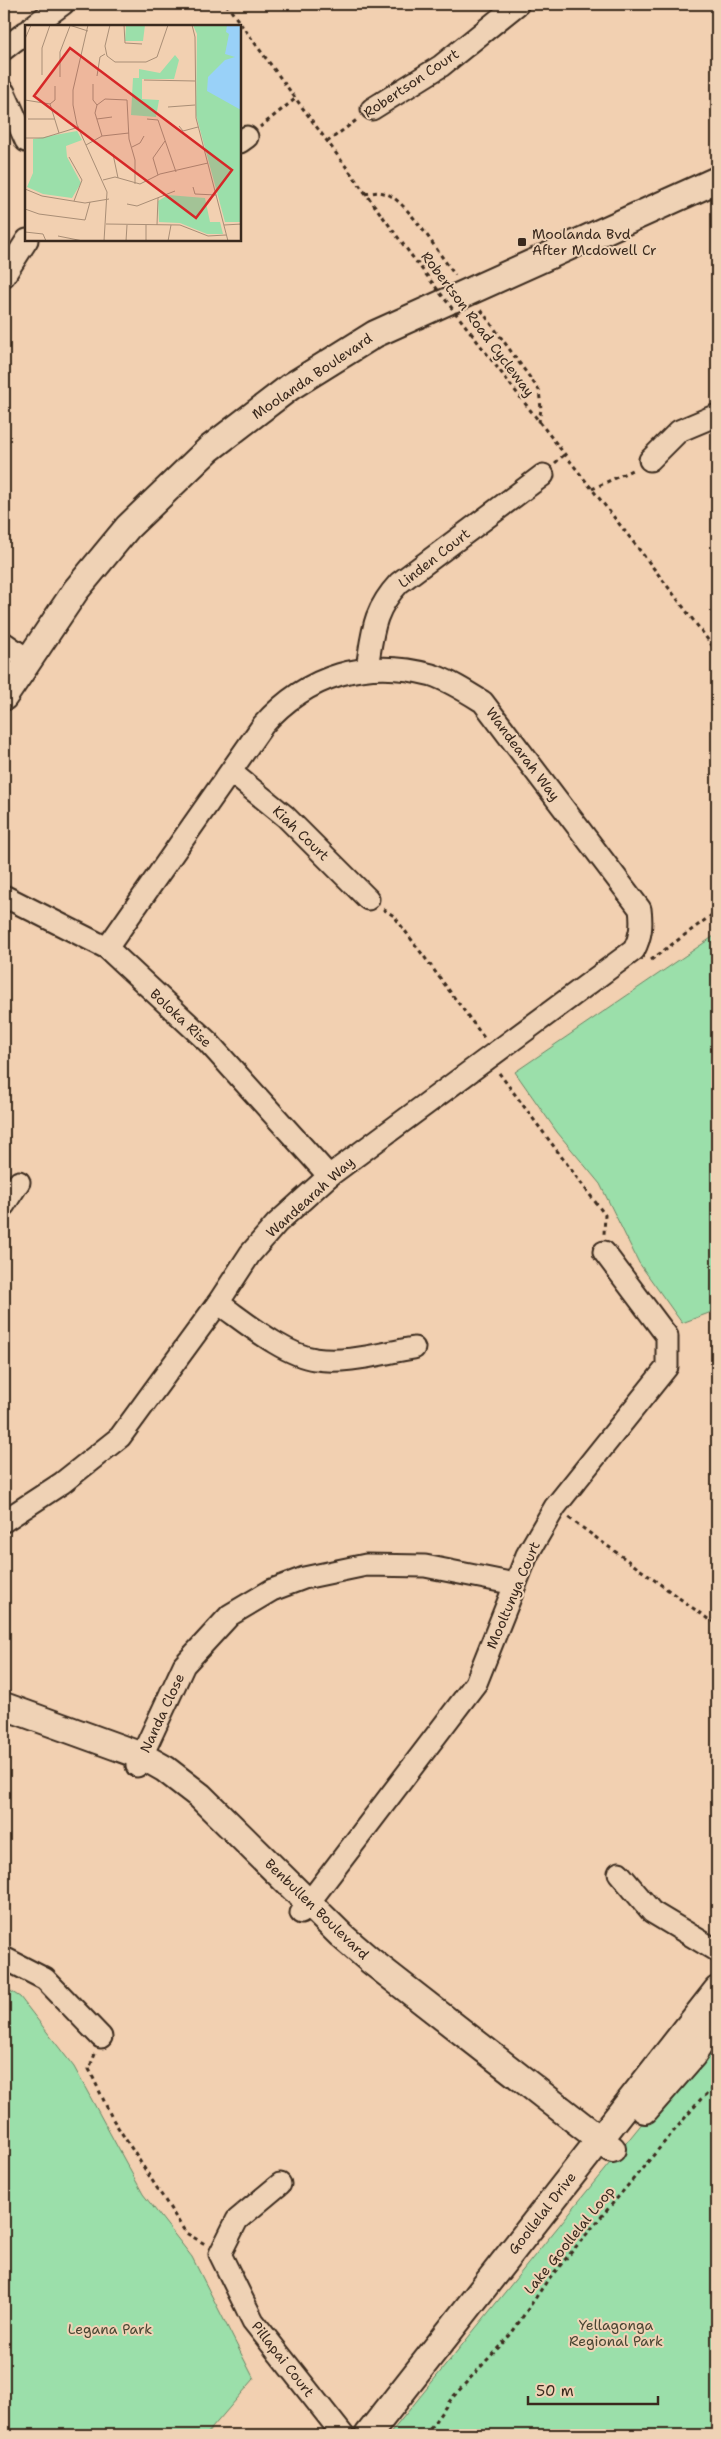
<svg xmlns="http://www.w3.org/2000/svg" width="721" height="2439" viewBox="0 0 721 2439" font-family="'Shantell Sans',sans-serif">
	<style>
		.green { fill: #9bdfaa; stroke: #6b8464 }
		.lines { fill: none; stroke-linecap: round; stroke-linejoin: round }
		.minor-casing { stroke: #3b2a1e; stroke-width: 25 }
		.tertiary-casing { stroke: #3b2a1e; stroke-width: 30 }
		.path { stroke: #3b2a1e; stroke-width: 3; stroke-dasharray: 4 4; stroke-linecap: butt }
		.minor { stroke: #efd2b5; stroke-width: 21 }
		.tertiary { stroke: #efd2b5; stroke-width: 26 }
		.path-bridge { stroke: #3b2a1e; stroke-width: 3; stroke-dasharray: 4 4; stroke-linecap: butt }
		.poi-dot { fill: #3b2a1e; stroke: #efd2b5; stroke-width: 2 }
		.labels { text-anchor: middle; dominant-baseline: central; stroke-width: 4; stroke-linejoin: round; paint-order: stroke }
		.street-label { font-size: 14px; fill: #3b2a1e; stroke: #efd2b5 }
		.poi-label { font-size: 14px; fill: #3b2a1e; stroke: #efd2b5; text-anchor: start }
		.park-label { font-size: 14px; fill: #494533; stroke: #efd2b5 }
		.inset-road { fill: none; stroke: #a98e76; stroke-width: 1 }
		.view { fill: #d62828; fill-opacity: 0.15; stroke: #d62828; stroke-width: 2.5 }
		.inset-edge { fill: none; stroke: #3b2a1e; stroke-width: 2.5 }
	</style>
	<rect width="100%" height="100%" fill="#f2d0b1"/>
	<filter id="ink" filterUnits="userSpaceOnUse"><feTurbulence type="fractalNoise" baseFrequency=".02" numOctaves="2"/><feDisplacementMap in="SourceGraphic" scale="10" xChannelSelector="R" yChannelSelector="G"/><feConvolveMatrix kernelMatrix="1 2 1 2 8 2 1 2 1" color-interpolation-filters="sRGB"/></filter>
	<g filter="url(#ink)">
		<g class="green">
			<polygon points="717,934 717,1310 682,1323 639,1263 600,1184 557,1132 515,1072"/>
			<polygon points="4,1987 20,1997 74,2067 143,2194 192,2257 254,2379 206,2435 4,2435"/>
			<polygon points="717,2031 717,2435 389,2435"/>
		</g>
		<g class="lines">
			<defs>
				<g id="minor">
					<polyline points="33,26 63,4"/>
					<polyline points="4,49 26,32"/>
					<polyline points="4,92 26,141"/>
					<polyline points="372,109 441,66 518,4"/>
					<polyline points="240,142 247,137"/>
					<polyline points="4,276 27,240"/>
					<polyline points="650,460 679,431 717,415"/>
					<polyline points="4,643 27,659"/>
					<path d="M367,668C373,631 373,611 399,583L543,475"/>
					<polyline points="231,772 285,816 368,899"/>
					<polyline points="4,896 107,948 208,1042 329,1176"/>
					<polyline points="4,1205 19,1182"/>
					<path d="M218,1303C244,1321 284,1355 315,1359C347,1364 382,1353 414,1348"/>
					<path d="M4,1521L62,1483L120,1437L218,1303L250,1254L277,1223L329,1176L634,950C641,936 642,925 640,909L483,702C467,692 450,681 432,675C367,657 307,675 263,725L107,948"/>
					<polyline points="137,1766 184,1665 230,1615 272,1590 304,1578 366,1565 425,1566 515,1584"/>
					<polyline points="619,1873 652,1912 717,1951"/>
					<polyline points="301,1913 476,1683 527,1555 555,1507 667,1367 667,1336 604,1252"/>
					<polyline points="4,1958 45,1979 101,2037"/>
					<polyline points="280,2184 237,2220 220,2254 253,2321 343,2435"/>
				</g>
				<g id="tertiary">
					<polyline points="4,697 76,590 128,527 209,449 290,387 375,334 717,180"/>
					<polyline points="4,1706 142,1756 165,1769 200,1796 342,1936 371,1961 612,2149"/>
					<polyline points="645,2110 692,2056 717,2018"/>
					<polyline points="368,2435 717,1990"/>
				</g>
			</defs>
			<use href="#minor" class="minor-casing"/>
			<use href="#tertiary" class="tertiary-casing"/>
			<g class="path">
				<polyline points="226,4 411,255"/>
				<polyline points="260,127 295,99"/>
				<polyline points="327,142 358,119"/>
				<path d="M365,194C375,192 382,191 391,196C412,209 439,254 455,275"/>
				<polyline points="481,310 539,390 541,409 539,422"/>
				<path d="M471,333C552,440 637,544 717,652"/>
				<polyline points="555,463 564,455"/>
				<polyline points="592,489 634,469"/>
				<polyline points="383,909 394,916 485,1039"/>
				<polyline points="651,960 717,911"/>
				<polyline points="499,1073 605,1215 604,1234"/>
				<polyline points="569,1518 708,1619 717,1623"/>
				<polyline points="95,2054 89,2069 112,2118 186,2233 205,2244"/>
				<polyline points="425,2435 452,2398 511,2334 547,2281 701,2099 717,2086"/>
			</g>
			<use href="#minor" class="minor"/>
			<use href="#tertiary" class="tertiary"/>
			<polyline class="path-bridge" points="411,255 471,333"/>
		</g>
	</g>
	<rect class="poi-dot" x="517" y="237" width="10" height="10" rx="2.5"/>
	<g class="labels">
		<g class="street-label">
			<text transform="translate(411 83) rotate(-34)">Robertson Court</text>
			<text transform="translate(478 324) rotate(53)">Robertson Road Cycleway</text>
			<text transform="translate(312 376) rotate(-34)">Moolanda Boulevard</text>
			<text transform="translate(434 558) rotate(-38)">Linden Court</text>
			<text transform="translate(523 754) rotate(53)">Wandearah Way</text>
			<text transform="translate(301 833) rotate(44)">Kiah Court</text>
			<text transform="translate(181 1018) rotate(43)">Boloka Rise</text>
			<text transform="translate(310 1197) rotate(-42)">Wandearah Way</text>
			<text transform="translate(513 1595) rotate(-67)">Mooltunya Court</text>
			<text transform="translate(162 1713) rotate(-65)">Nanda Close</text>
			<text transform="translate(317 1909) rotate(44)">Benbullen Boulevard</text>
			<text transform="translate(542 2213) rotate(-52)">Goollelal Drive</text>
			<text transform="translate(569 2240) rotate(-51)">Lake Goollelal Loop</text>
			<text transform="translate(283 2359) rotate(52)">Pillapai Court</text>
		</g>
		<g class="poi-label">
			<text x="532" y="234">Moolanda Bvd<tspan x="532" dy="16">After Mcdowell Cr</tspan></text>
		</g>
		<g class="park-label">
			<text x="616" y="2325">Yellagonga<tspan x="616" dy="16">Regional Park</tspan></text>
			<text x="110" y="2329">Legana Park</text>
		</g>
	</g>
	<g transform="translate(25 25)">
		<rect width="216" height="216" fill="#f2d0b1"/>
		<path d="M120,0L118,16H100L101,1ZM168,0H216V197H200L171,90L172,9ZM150,30L154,35L149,54H117V74L134,75L131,92L106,90L108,53H114V44L135,48ZM52,106L57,115L41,121L42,132L56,158L47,173L18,169L2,162L8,148V114ZM143,170L180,173L185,197H195L198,209H182L155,198L134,197L133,176Z" fill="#9bdfaa"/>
		<path d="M202,0H216V85L182,66L183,52L200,35L210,32L200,29L204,9L201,7Z" fill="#99d1f8"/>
		<path class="inset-road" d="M44,0L63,6M63,0L48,65V80L52,100L82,167L79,216M85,0L80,21L82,31L90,37H121L132,32L143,0M99,0L100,18L117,19M167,0L170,12L171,93L203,216M0,14L6,0M17,50V23L25,0M72,51L75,32L80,29M35,52V27L45,1M119,55L170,56M68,59V75L72,80M0,75L25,79L34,108M25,79L30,75V61M143,82L170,80M3,94H30M72,94L87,92M122,94L133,95L151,147M154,101L158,106L173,102M77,111L70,88L72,80L80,74L102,75L104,114L110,135V159M0,113H18L54,102M61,120L77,111L104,108M107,122L115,118L119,111M88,129L93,153M44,132L57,155L49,176M133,150L128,133L140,116M78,155L90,152L115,159L135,149L183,138M168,162L170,169L191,170M0,164L17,171L60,178L84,174M102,179L112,181L150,166M0,184L14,189L60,195L65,177M81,199L155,200L183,211L201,210M121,200V216M132,200L133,173M199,200L217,199M0,207L18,209L21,216M33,211L58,216M101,216L102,200M143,216L146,200"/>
		<path class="view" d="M45,23L207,145L171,193L9,71Z"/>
		<rect width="216" height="216" class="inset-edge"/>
	</g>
	<rect width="721" height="2439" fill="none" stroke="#efd2b5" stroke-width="20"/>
	<rect x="10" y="10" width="701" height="2419" fill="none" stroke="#3b2a1e" stroke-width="2" filter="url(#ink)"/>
	<path d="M528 2396v8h130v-8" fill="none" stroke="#3b2a1e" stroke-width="2.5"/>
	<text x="536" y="2396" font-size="15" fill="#3b2a1e" stroke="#efd2b5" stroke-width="4" paint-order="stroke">50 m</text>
</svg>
